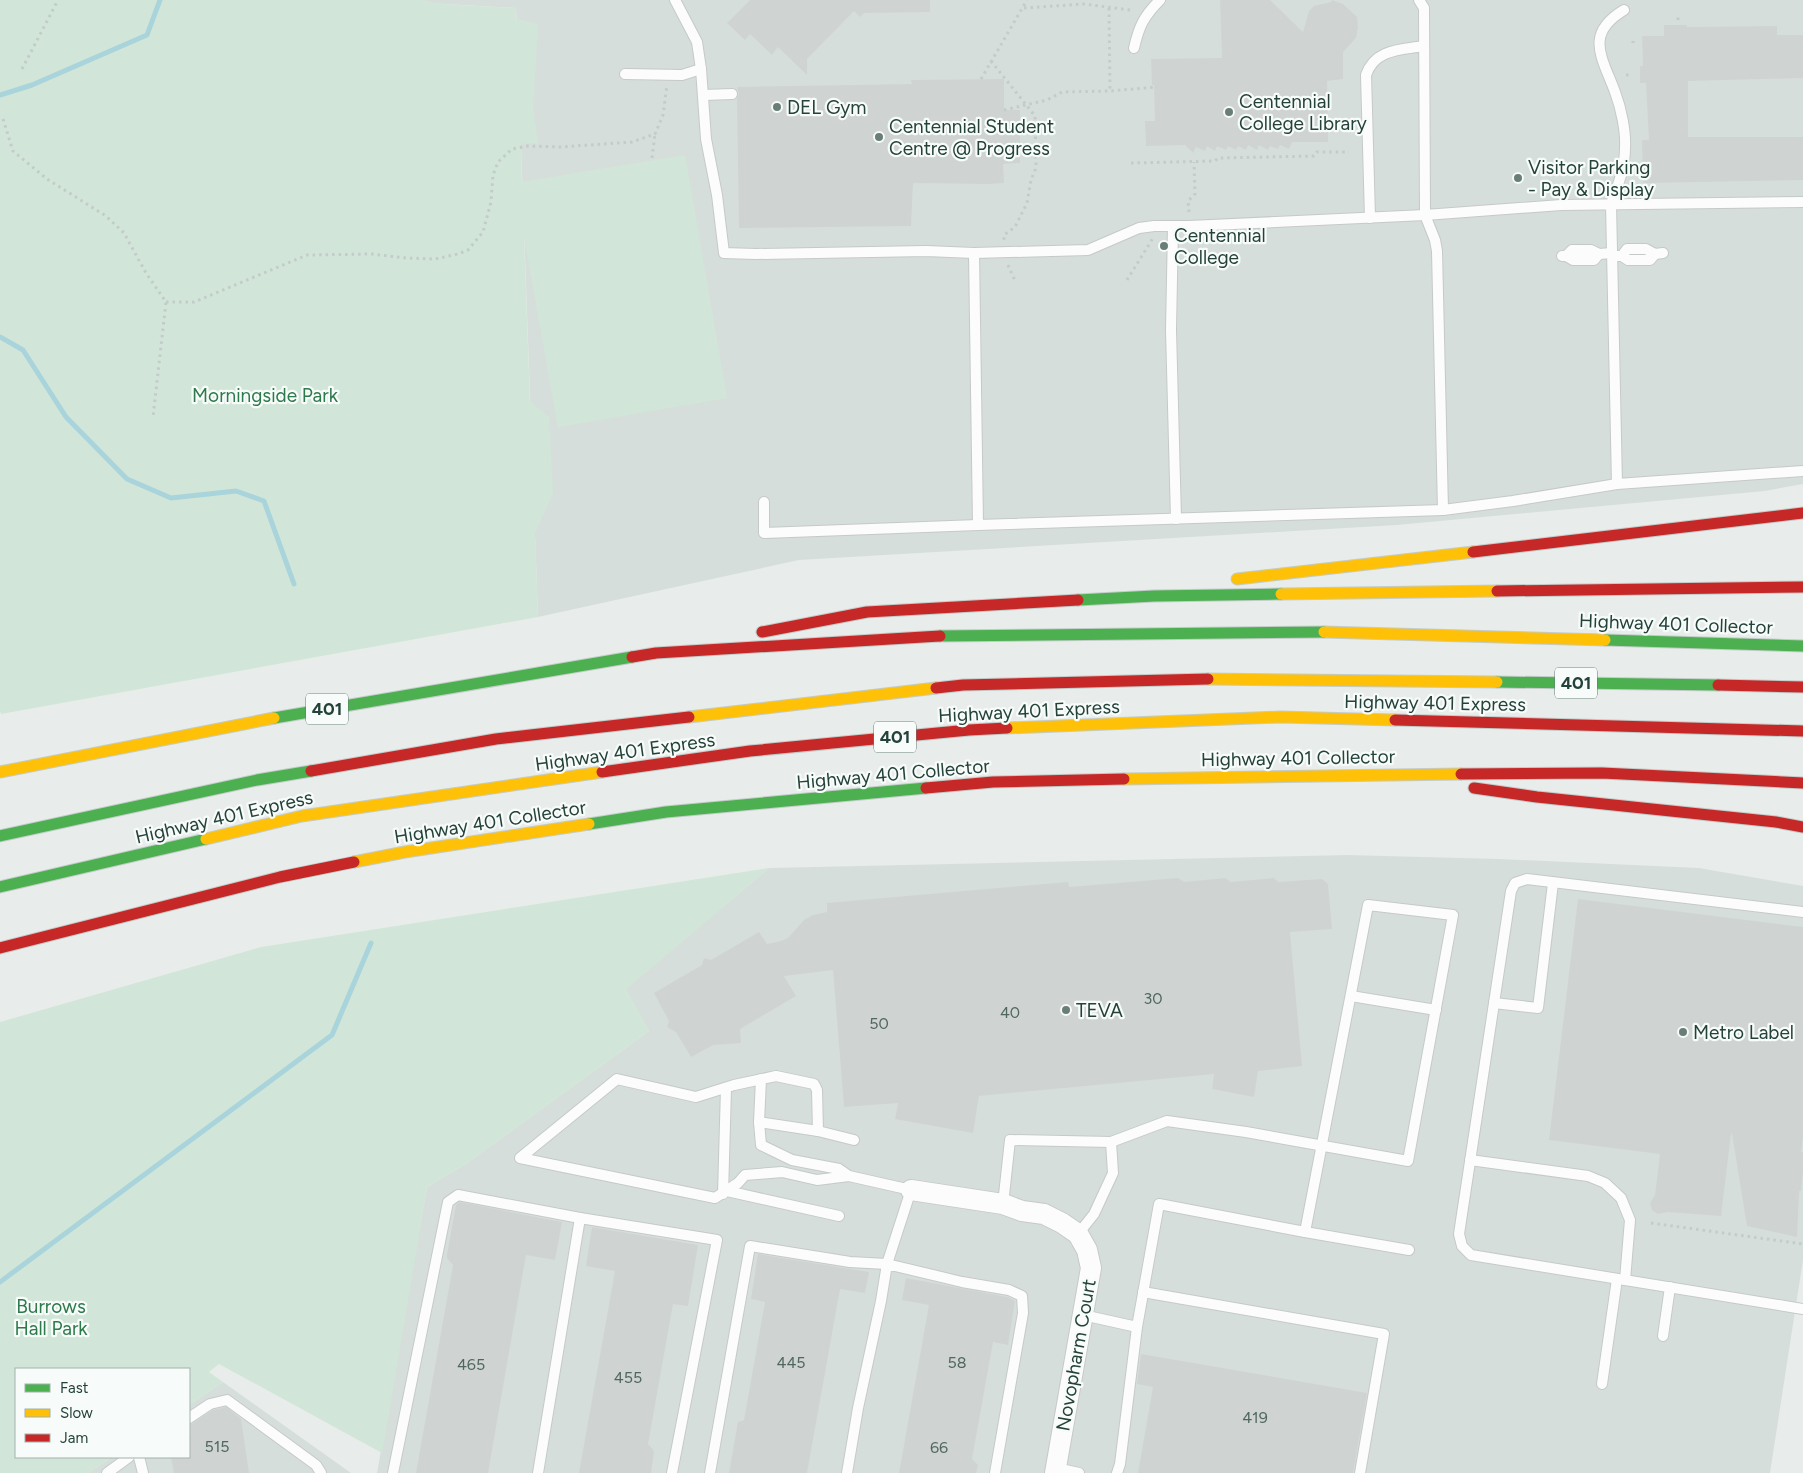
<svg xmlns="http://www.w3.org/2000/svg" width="1803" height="1473" viewBox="0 0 1803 1473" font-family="Figtree,sans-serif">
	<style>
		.built { fill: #d6dedb }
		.green { fill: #d1e6d8 }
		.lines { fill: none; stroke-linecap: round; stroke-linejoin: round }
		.stream { stroke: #a9d4db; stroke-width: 5 }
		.building { fill: #cfd4d2 }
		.lane-casing { stroke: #c5cac8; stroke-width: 12 }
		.street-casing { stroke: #c5cac8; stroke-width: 22 }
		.fast-casing { stroke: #c3ccc9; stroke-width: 13 }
		.slow-casing { stroke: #c3ccc9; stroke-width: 13 }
		.jam-casing { stroke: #c3ccc9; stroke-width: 13 }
		.path { stroke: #c3ccca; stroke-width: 3; stroke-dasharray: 2.5 4; stroke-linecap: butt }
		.lane { stroke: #fcfcfc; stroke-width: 10 }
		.street { stroke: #fcfcfc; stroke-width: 20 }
		.fast { stroke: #4caf50; stroke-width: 11 }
		.slow { stroke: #ffc107; stroke-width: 11 }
		.jam { stroke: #c62828; stroke-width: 11 }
		.poi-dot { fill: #697e78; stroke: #f7fbf9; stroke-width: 2 }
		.labels { text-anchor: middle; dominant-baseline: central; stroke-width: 4.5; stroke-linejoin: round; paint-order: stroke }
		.number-label { font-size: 16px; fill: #506761 }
		.shield { fill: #f7fbf9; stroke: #637a73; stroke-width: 1 }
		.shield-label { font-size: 18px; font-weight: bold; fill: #24423a }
		.poi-label { font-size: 19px; fill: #24423a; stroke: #f7fbf9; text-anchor: start }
		.park-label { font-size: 19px; fill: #2d7a4b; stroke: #f7fbf9 }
		.street-label { font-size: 19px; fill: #24423a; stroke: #f7fbf9 }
	</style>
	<rect width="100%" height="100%" fill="#e8edeb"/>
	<g class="built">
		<polygon points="392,0 1803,0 1803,484 1765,491 1397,525 799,560 538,617 516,8 392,1"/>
		<polygon points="1347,855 1500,859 1699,868 1803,886 1803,1260 1770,1473 377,1473 427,1187 467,1163 649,1031 625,989 769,868"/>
		<polygon points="223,1382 351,1473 88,1473 112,1457 189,1457 189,1405"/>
	</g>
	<g class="green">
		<polygon points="0,0 422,0 442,4 516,8 516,19 538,24 533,110 538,143 521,144 522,182 685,155 727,398 558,427 524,236 530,402 549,417 553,493 535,533 538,617 1,714 0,711"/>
		<polygon points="769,868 626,989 649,1031 467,1163 427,1187 382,1453 219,1364 209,1372 223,1382 189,1405 189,1369 16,1369 16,1457 112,1457 88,1473 0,1473 0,1022 261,947"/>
	</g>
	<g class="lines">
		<g class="stream">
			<polyline points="0,95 32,85 147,35 160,0"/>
			<polyline points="0,337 23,350 66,417 127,479 171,498 236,491 264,501 294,584"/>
			<polyline points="0,1282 332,1035 371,943"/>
		</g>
	</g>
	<g class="building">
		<polygon points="750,0 930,0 930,12 864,13 860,17 854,11 807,59 807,75 778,47 772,55 750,34 745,40 727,23"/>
		<polygon points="1220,0 1270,0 1303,32 1309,11 1314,6 1331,2 1332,0 1343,4 1357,17 1358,27 1356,38 1343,52 1343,79 1327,81 1328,142 1292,142 1289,149 1280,145 1278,149 1270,146 1268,150 1259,145 1257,150 1248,145 1246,150 1238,146 1236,150 1228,146 1226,150 1217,146 1215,151 1207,146 1205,151 1196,147 1193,153 1185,145 1146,146 1145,121 1155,121 1154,85 1152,85 1151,59 1222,58"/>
		<polygon points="1664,25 1687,25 1687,27 1777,26 1777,35 1803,35 1803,78 1688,81 1688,137 1803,137 1803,180 1643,183 1642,140 1649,140 1646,83 1640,83 1640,66 1643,66 1642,36 1664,36"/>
		<polygon points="1004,79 1004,110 1020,110 1020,163 1003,164 1004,183 987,184 913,183 911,226 739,228 737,98 739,94 737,87 912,84 911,80"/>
		<polygon points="1178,878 1184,882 1226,878 1230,882 1274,878 1278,882 1322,879 1328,884 1332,929 1290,932 1302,1066 1258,1071 1254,1097 1212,1089 1214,1074 979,1096 973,1133 895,1119 898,1103 844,1107 833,970 784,976 796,996 740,1029 741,1043 713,1045 691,1057 676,1032 667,1027 669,1021 654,993 702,965 704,958 711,960 759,932 767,944 781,941 788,938 804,920 813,915 827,912 827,903 1068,882 1069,887"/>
		<polygon points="1578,899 1803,927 1803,1136 1801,1152 1803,1152 1803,1172 1801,1191 1799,1191 1797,1237 1747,1226 1732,1134 1731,1134 1721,1216 1668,1212 1658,1214 1652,1210 1650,1203 1655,1195 1660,1154 1549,1140"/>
		<polygon points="460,1202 562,1222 555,1260 526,1255 488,1473 416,1473 453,1265 447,1258 447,1254 456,1205"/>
		<polygon points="592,1227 698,1245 688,1306 673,1304 648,1444 654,1451 651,1473 579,1473 615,1271 586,1266"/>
		<polygon points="758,1254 869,1272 865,1293 840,1289 807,1473 729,1473 738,1422 744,1420 765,1302 751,1299"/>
		<polygon points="906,1278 1007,1297 1015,1301 1008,1345 993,1342 972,1459 978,1465 976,1473 899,1473 929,1305 902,1300"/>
		<polygon points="1141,1354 1367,1393 1353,1473 1138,1473 1153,1387 1137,1384"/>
		<polygon points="226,1407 241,1419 249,1473 174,1473 171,1457 189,1457 189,1435 191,1434 190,1425 213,1410"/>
	</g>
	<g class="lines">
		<defs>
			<g id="lane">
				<polyline points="675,0 697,42 701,69 706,139 717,195 724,253 756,254 926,251 974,253 1088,250 1139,228 1154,226 1189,226 1425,215 1561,205 1803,202"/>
				<polyline points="1419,0 1424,8 1425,215 1435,240 1437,251 1443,510"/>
				<path d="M1134,48C1139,26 1144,16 1160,0"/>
				<polyline points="625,74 682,75 701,69"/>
				<polyline points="703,95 732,94"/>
				<path d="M1370,218L1366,75C1375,49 1400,50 1424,46"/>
				<polyline points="1173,227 1171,330 1176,519"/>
				<polyline points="974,253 978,525 1443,510 1513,501 1617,484 1803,471"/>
				<polyline points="1562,256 1566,256 1573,260 1594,260 1599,254"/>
				<polyline points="1566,256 1572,250 1591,250 1599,254 1612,253"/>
				<polyline points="1613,256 1622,256 1628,260 1650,260 1655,254"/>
				<polyline points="1622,256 1627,249 1646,249 1655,254 1663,253"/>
				<path d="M1617,484L1611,204C1618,186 1625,167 1625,148C1626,131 1621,108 1615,92C1602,57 1584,34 1624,10"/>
				<polyline points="764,502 764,533 978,525"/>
				<polyline points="1803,912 1527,879 1515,883 1511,891 1459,1234 1462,1246 1471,1255 1803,1309"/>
				<polyline points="1351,996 1436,1010"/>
				<polyline points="1494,1003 1538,1008 1553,883"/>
				<polyline points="761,1079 759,1122 761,1145 792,1160 839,1169 849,1176"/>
				<polyline points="759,1122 818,1131"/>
				<polyline points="1470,1160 1588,1176 1605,1183 1621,1198 1630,1220 1625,1280"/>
				<polyline points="727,1191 839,1216"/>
				<polyline points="723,1194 726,1088"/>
				<polyline points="1003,1204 1010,1140 1111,1142 1167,1121 1246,1132 1408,1161 1453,915 1368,905 1305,1232 1159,1204 1137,1327 1083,1315"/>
				<polyline points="1305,1232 1409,1250"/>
				<polyline points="1078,1234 1094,1214 1113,1173 1111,1142"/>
				<polyline points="1143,1292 1384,1334 1360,1473"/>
				<polyline points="1663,1336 1670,1287"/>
				<polyline points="1602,1384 1617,1279"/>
				<polyline points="189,1418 210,1404 227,1400 316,1465 321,1473"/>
				<polyline points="139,1457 143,1473"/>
				<polyline points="1056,1468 1079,1473"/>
				<polyline points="107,1473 129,1457"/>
				<polyline points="393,1473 448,1202 458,1195 580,1218"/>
				<polyline points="538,1473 580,1218 717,1240 672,1473"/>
				<polyline points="710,1473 750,1246 850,1262 887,1264 911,1190 849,1176 817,1180 782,1172 745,1175 738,1183 715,1198 520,1158 617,1079 696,1097 734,1085 776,1076 814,1084 817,1090 818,1131 854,1140"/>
				<polyline points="847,1473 858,1408 881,1301 887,1264 962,1282 1009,1290 1022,1296 1023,1313 995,1473"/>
				<polyline points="1117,1473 1120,1464 1137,1327"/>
			</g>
			<polyline id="street" points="911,1190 1003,1204 1022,1211 1044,1214 1062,1223 1078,1234 1087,1250 1091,1268 1055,1473"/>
			<g id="fast">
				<polyline points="1078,600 1154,596 1281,594"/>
				<polyline points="940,636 1324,632"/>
				<polyline points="1605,640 1803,646"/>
				<polyline points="1497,682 1718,685"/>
				<polyline points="274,718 632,657"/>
				<polyline points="589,824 666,812 926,788"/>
				<polyline points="0,836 257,780 311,771"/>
				<polyline points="0,887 206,839"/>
			</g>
			<g id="slow">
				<polyline points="1237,579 1473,552"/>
				<polyline points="1281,594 1497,591"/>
				<polyline points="1324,632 1605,640"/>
				<polyline points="1208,679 1497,682"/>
				<polyline points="689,717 936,688"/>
				<polyline points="1007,728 1280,717 1395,720"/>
				<polyline points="0,772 274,718"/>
				<polyline points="1124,779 1461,774"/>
				<polyline points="206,839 302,816 602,772"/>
				<polyline points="354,862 405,852 589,824"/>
			</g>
			<g id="jam">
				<polyline points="1473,552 1803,513"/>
				<polyline points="1497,591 1803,587"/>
				<polyline points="762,632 867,612 1078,600"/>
				<polyline points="632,657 656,653 940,636"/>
				<polyline points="1718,685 1803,687"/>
				<polyline points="936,688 963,685 1208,679"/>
				<polyline points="1395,720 1803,731"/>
				<polyline points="311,771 496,739 689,717"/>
				<polyline points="602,772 750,751 969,730 1007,728"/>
				<polyline points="1461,774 1602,773 1803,783"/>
				<polyline points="926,788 993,782 1124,779"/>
				<polyline points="1474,788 1537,797 1776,822 1803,827"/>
				<polyline points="0,948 280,877 354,862"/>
			</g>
		</defs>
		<use href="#lane" class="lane-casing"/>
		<use href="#street" class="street-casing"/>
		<use href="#fast" class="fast-casing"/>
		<use href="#slow" class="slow-casing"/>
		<use href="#jam" class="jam-casing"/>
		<g class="path">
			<polyline points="1024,8 1084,4 1130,10"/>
			<polyline points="1109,8 1110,91"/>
			<polyline points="1678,20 1678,17"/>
			<polyline points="1633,43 1633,41"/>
			<polyline points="991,61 1035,116 1036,168 1031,180 1027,203 1015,227 1004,235 1004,241"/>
			<polyline points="22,69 58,0"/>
			<polyline points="1626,75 1630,75"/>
			<polyline points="981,79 1027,0"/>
			<polyline points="1004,110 1047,100 1062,92 1110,91 1157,87"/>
			<polyline points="3,119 13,151 47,179 106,216 124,233 146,273 166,302 153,417"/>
			<polyline points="652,158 655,134"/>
			<polyline points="1131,163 1215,161 1218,158 1314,156 1317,152 1349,152"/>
			<polyline points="1189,212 1188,201 1195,194 1194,162"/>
			<polyline points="1008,265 1016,283"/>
			<polyline points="1127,280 1153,238"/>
			<polyline points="166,302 194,302 307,255 372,254 406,258 435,259 458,254 468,250 483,232 491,202 493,175 498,162 512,149 528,146 561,147 632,142 655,134 663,115 667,85"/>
			<polyline points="1651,1223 1803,1244"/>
		</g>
		<use href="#lane" class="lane"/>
		<use href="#street" class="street"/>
		<use href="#fast" class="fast"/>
		<use href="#slow" class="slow"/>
		<use href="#jam" class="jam"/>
	</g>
	<g class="poi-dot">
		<circle cx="777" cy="107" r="5"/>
		<circle cx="1229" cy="112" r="5"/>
		<circle cx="879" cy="137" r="5"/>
		<circle cx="1518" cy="178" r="5"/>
		<circle cx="1164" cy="246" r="5"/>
		<circle cx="1066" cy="1010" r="5"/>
		<circle cx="1683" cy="1032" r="5"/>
	</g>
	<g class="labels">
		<g class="number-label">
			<text x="1153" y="998">30</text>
			<text x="1010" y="1012">40</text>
			<text x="879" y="1023">50</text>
			<text x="791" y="1362">445</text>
			<text x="957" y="1362">58</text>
			<text x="471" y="1364">465</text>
			<text x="628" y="1377">455</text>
			<text x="1255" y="1417">419</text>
			<text x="217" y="1446">515</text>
			<text x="939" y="1447">66</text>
		</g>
		<g class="shield">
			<rect x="1555" y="667.5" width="42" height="31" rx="4"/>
			<rect x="306" y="693.5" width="42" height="31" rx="4"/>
			<rect x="874" y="721.5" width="42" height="31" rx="4"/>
		</g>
		<g class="shield-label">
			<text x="1576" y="683">401</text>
			<text x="327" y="709">401</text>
			<text x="895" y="737">401</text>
		</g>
		<g class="poi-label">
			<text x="1239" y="101">Centennial<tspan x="1239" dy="22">College Library</tspan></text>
			<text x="787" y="107">DEL Gym</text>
			<text x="889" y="126">Centennial Student<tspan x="889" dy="22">Centre @ Progress</tspan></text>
			<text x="1528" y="167">Visitor Parking<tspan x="1528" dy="22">- Pay &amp; Display</tspan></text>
			<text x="1174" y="235">Centennial<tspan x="1174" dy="22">College</tspan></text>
			<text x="1076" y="1010">TEVA</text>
			<text x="1693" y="1032">Metro Label</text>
		</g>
		<g class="park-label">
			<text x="265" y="395">Morningside Park</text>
			<text x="51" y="1306">Burrows<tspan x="51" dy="22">Hall Park</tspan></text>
		</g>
		<g class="street-label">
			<text transform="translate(1676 624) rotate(2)">Highway 401 Collector</text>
			<text transform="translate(1435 703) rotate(1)">Highway 401 Express</text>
			<text transform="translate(1029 711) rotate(-3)">Highway 401 Express</text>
			<text transform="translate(625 752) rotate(-8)">Highway 401 Express</text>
			<text transform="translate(1298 758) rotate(-1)">Highway 401 Collector</text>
			<text transform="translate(893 774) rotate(-5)">Highway 401 Collector</text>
			<text transform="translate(224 817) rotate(-13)">Highway 401 Express</text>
			<text transform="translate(490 822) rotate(-9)">Highway 401 Collector</text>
			<text transform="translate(1076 1355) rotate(-80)">Novopharm Court</text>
		</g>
	</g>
	<rect x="15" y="1368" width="175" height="90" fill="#f7fbf9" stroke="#a3b1ad"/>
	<rect x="25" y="1384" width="25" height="8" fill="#4caf50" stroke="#a3b1ad"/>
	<text x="60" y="1393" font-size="15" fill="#24423a">Fast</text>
	<rect x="25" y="1409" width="25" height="8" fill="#ffc107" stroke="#a3b1ad"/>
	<text x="60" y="1418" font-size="15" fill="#24423a">Slow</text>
	<rect x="25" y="1434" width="25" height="8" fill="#c62828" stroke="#a3b1ad"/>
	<text x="60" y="1443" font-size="15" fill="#24423a">Jam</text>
</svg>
